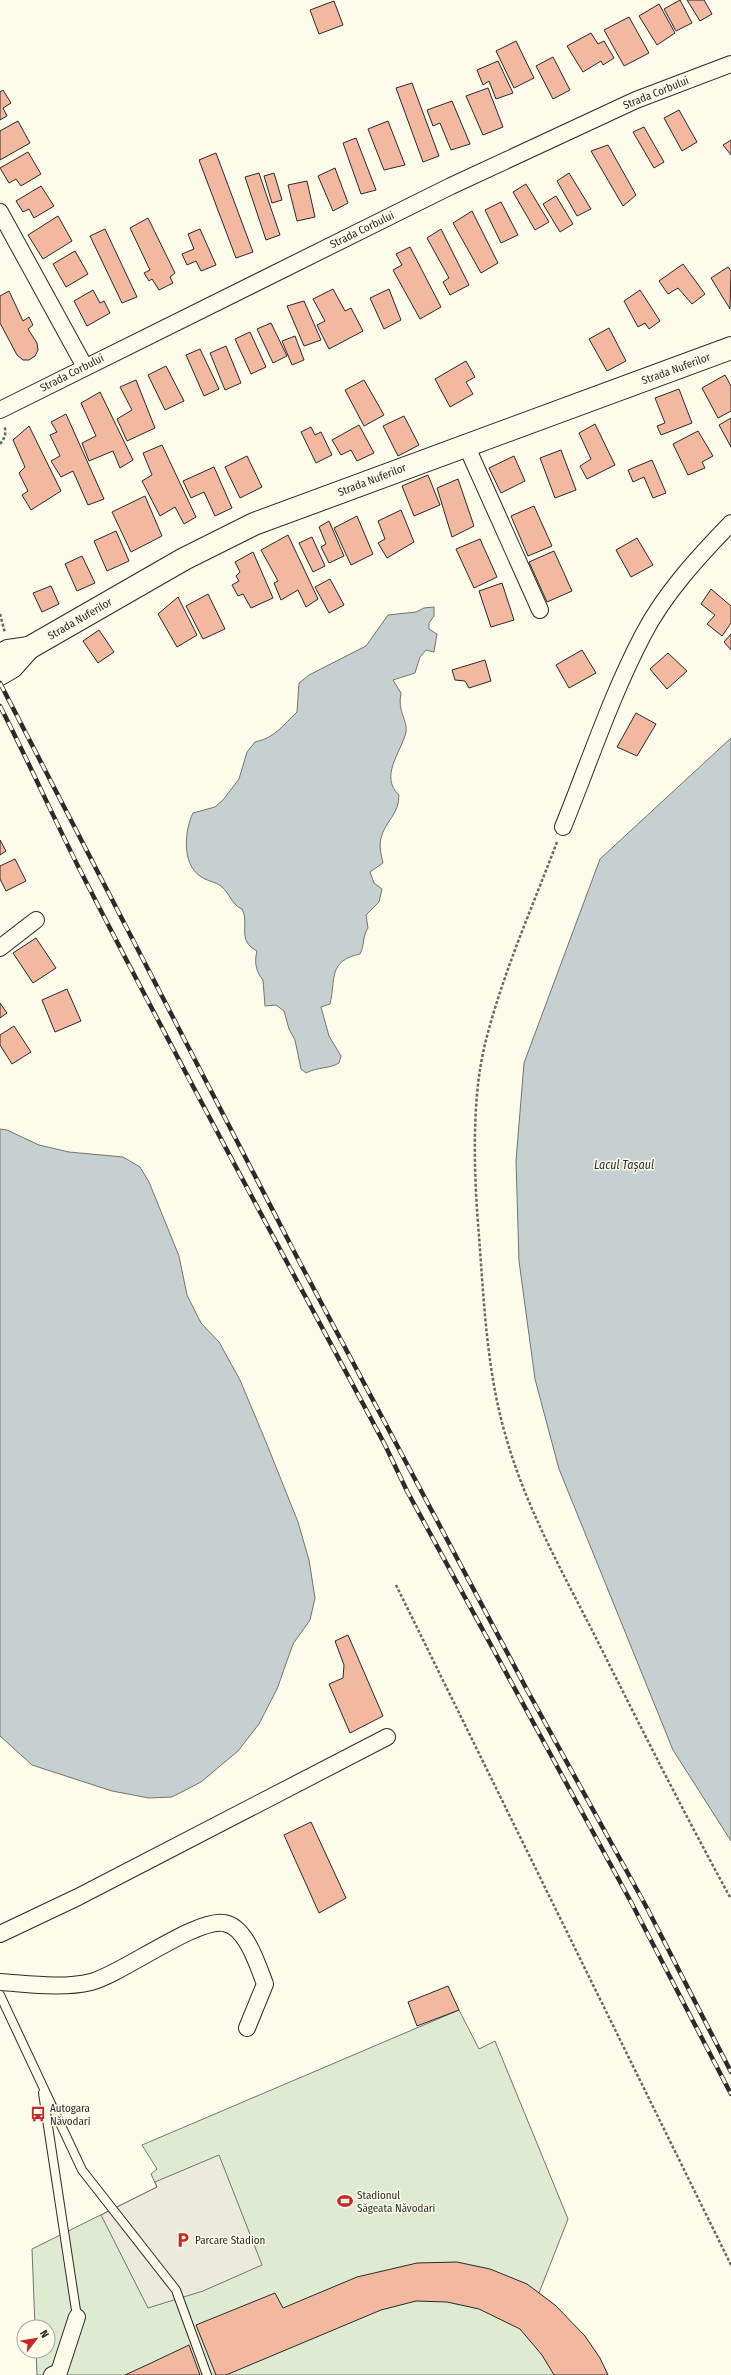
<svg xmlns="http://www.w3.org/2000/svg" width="731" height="2375" viewBox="0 0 731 2375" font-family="'Fira Sans Condensed',sans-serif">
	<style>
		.green { fill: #deebd1; stroke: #74746e }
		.parking { fill: #eceadb; stroke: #74746e }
		.water { fill: #c7d0d0; stroke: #74746e }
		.building { fill: #f2b8a0; stroke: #2b2b2b }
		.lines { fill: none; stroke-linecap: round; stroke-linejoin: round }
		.lane-casing { stroke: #2b2b2b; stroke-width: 10 }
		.street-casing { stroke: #2b2b2b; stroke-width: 18 }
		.secondary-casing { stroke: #2b2b2b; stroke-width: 24 }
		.path { stroke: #6a6964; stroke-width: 2.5; stroke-dasharray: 3 2; stroke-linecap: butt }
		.lane { stroke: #fdfbea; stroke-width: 8 }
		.street { stroke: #fdfbea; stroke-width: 16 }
		.secondary { stroke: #fdfbea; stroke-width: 22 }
		.rail-casing { stroke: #2b2b2b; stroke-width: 4.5 }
		.rail { stroke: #fdfbea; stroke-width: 3; stroke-dasharray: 9; stroke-linecap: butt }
		.labels { text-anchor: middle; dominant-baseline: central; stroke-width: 3; stroke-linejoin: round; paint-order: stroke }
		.street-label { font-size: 11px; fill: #2b2b2b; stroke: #fdfbea }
		.poi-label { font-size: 11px; fill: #2b2b2b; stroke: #fdfbea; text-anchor: start }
		.water-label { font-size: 12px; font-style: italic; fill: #2b2b2b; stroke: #fdfbea }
	</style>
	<rect width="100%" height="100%" fill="#fdfbea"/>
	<path class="green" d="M459,2010L479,2049L495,2041L568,2219L539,2293C566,2318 592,2341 608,2375H37L36,2351H48V2327H35L32,2249L157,2187L151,2174L157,2169L142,2145Z"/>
	<polygon class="parking" points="219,2155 262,2265 203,2291 148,2308 101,2215 157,2187 155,2182"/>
	<g class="water">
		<path d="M434,607V616L429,623V629L437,634L434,652L426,650L420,657L415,673L393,680L401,693C397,712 408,720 406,732C401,753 379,776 399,795C399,815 385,821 381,838C379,846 381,854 383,863L370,872L374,883L382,889L379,902L366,915L368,928C362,937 365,945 360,954C328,961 336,978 330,1004L321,1007L329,1036L341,1056L339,1063C329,1069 317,1067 306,1073L301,1069L295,1040L289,1029L284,1011L276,1005L265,1006L263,980C256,972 254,962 257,951C236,940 250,925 242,909C232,905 230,894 222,887C215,881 206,881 200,876C181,863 185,829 193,813L215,807L223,800L239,779L247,752L255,742C275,738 283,725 297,712L299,683L309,675L366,646L388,615L416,612L424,608Z"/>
		<polygon points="731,738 731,1841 673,1750 559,1469 535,1379 519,1261 516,1161 524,1063 600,859"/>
		<polygon points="0,1129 7,1130 39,1145 69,1152 123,1157 140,1167 149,1182 179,1256 187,1295 201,1323 219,1342 240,1380 266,1442 298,1522 309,1560 315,1598 310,1620 293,1644 277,1689 259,1724 238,1751 201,1782 172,1797 149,1798 112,1791 32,1765 0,1736"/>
	</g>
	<g class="building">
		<polygon points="680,0 692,23 676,31 664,9"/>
		<polygon points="687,0 704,0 712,14 700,21"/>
		<polygon points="334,1 343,25 319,34 310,10"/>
		<polygon points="659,4 675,33 657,45 639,16"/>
		<polygon points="629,17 649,53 624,66 604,30"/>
		<polygon points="591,33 598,44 604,41 614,58 603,65 601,61 583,72 567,46"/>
		<polygon points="516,41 534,78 514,88 496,51"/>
		<polygon points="553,57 570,90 553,99 536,66"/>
		<polygon points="498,61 513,93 496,99 489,81 483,85 477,70"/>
		<polygon points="412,83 439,156 423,162 396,88"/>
		<polygon points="488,88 503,127 483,135 466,96"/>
		<polygon points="3,90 11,103 3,108 7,116 0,120 0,92"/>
		<polygon points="452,101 470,144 451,150 440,123 433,126 427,110"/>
		<polygon points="679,110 697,142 682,151 664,118"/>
		<polygon points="18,121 30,143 0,160 0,131"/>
		<polygon points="388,121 405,165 384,170 368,129"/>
		<polygon points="644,127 664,162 654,168 633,132"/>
		<polygon points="356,138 376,190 361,194 343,143"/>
		<polygon points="731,140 731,155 723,145"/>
		<polygon points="608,145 636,195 623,206 591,151"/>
		<polygon points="28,152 41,174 21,186 16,179 9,183 0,168"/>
		<polygon points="216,153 253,252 236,258 199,160"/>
		<polygon points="335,168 348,203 333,211 318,176"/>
		<polygon points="259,173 280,235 266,240 245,177"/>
		<polygon points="274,173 282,200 272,203 264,176"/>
		<polygon points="569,173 591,209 577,216 557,181"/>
		<polygon points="307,181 315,217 297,221 288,185"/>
		<polygon points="526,184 549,222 535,230 513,192"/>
		<polygon points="41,186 54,206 34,218 29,209 23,212 16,201"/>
		<polygon points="556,196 573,224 560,232 543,204"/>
		<polygon points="501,202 518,235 501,243 485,210"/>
		<polygon points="472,211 498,263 481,273 453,223"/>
		<polygon points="58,216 72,241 43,259 28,235"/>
		<polygon points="148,218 175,273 170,277 173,283 159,290 152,279 149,281 144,273 150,270 130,228"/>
		<polygon points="105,229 137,297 122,303 90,236"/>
		<polygon points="200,229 216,265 201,271 196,261 187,265 182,254 194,249 188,234"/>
		<polygon points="441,229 469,285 450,295 443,282 449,278 427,238"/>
		<polygon points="410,247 441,307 420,319 393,270 402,265 396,254"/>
		<polygon points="75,251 88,274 66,287 53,264"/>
		<polygon points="683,264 705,294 692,304 678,288 668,294 659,281"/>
		<polygon points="728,267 731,271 730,309 711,278"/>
		<polygon points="333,289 345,311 351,308 363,331 329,349 317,325 325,321 313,299"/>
		<polygon points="389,289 401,320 384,329 370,298"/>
		<polygon points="93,290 100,303 104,301 110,313 87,326 74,301"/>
		<polygon points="640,290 660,321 649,329 645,323 638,327 624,301"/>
		<polygon points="9,291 23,321 29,317 33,325 28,329 37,343 38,350 35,356 29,360 23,360 17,355 0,323 0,296"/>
		<polygon points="304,301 321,340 304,346 287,306"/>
		<polygon points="271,323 287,356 273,363 257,329"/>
		<polygon points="609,328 626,361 607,371 589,339"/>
		<polygon points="250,332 266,367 251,374 235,339"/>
		<polygon points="295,336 304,360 292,365 282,341"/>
		<polygon points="226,346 241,383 225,390 210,353"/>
		<polygon points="200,349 219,389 204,396 186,355"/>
		<polygon points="466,361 475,377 466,382 473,394 450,407 435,379"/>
		<polygon points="166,366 184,401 165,410 148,375"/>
		<polygon points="725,375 731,386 731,411 718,418 702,388"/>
		<polygon points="136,380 155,428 127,441 117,419 132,410 120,387"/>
		<polygon points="364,380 384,415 364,426 345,390"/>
		<polygon points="679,389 692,423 661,435 657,426 665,423 655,398"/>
		<polygon points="100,392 133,460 120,468 113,451 89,461 82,443 96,436 81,403"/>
		<polygon points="66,414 104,499 88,505 73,471 61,477 51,461 60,456 50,435 57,432 51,422"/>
		<polygon points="404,416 419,445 398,456 383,426"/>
		<polygon points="731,418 731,447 719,425"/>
		<polygon points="595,424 615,465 587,479 580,466 591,459 579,433"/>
		<polygon points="359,425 374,453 357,461 351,450 341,455 332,440"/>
		<polygon points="29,426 61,491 31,510 22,495 28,491 19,473 25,467 13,440"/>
		<polygon points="311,427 315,435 321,432 332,455 316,463 301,432"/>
		<polygon points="698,431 713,456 702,462 705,468 688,475 673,444"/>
		<polygon points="162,445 196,517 184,524 175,507 160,516 142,481 152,475 143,453"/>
		<polygon points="561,450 576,490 555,498 540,458"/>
		<polygon points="247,456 262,487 240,498 225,467"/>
		<polygon points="514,456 525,481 501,493 489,468"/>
		<polygon points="652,460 666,493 653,498 644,477 633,482 628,470"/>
		<polygon points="214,467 232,508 215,516 204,492 191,498 183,481"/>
		<polygon points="428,475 440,505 414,516 402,486"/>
		<polygon points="458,479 474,526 452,537 437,488"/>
		<polygon points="145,496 162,536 131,552 112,512"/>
		<polygon points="534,506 552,546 528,556 511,516"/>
		<polygon points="401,510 414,542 387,558 378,543 385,539 378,521"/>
		<polygon points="357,516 373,554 351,565 334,528"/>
		<polygon points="329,521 344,556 329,563 321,547 326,544 319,527"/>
		<polygon points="116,531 129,561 107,571 94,541"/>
		<polygon points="288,535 318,599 306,607 298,590 281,600 274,583 278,581 261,550"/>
		<polygon points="312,537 325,566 313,572 299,543"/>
		<polygon points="637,538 653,565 631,577 616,550"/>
		<polygon points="480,539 497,577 474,588 456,549"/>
		<polygon points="554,551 572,591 547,602 529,562"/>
		<polygon points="253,552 273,598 251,608 243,594 238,596 232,585 239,581 236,576 240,572 235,562"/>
		<polygon points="82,556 95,583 77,591 65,564"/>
		<polygon points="330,579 344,605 329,613 315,587"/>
		<polygon points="502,583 514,620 491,627 479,591"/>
		<polygon points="51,586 59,604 42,612 33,593"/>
		<polygon points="711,589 731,606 731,623 722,636 707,624 715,615 701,604"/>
		<polygon points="208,594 225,629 203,639 186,606"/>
		<polygon points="178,597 197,635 177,647 158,614"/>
		<polygon points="99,630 114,652 98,663 83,641"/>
		<polygon points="731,634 731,650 724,642"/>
		<polygon points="582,650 596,673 569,688 556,665"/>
		<polygon points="668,653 687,671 667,689 650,669"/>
		<polygon points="485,660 491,681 469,688 465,681 455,680 452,670"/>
		<polygon points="636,713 656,724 637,756 617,747"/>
		<polygon points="0,840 6,851 0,855"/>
		<polygon points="15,859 26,881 6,891 0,879 0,866"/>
		<polygon points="36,938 56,968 33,983 13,953"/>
		<polygon points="67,989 81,1021 55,1032 42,1000"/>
		<polygon points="0,1003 7,1013 0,1018"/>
		<polygon points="14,1026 31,1052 12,1064 0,1045 0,1035"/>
		<polygon points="348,1635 383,1716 350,1733 329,1684 343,1678 344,1665 335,1641"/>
		<polygon points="311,1822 346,1898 319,1913 284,1835"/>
		<polygon points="448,1986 459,2010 417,2026 408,2002"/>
		<polygon points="457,2262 490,2269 527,2284 555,2305 585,2336 600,2358 608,2375 554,2375 542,2355 520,2329 479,2309 447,2302 416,2301 381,2310 226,2375 216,2375 196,2325 275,2293 283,2308 357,2277 417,2263"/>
		<polygon points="189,2345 200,2375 125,2375 149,2364"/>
	</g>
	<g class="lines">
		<defs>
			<g id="lane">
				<polyline points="0,1995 82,2170 176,2290 207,2375"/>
				<polyline points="43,2093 77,2317"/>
			</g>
			<g id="street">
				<polyline points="0,212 85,367"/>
				<polyline points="0,410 451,186 636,100 731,64"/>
				<polyline points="466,445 540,610"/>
				<path d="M563,827C589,763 611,696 643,635C664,594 699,556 731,523"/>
				<polyline points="0,948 36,920"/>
				<polyline points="0,1934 78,1897 387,1737"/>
				<path d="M0,1982C29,1984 62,1989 91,1982C122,1974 196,1918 224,1923C246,1926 258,1966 265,1984L247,2028"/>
				<polyline points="52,2375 59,2372 77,2317"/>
			</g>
			<g id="secondary">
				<polyline points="0,656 8,651 29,648 184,559 254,524 731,348"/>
				<polyline points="0,674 12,667 29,648"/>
			</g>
		</defs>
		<use href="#lane" class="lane-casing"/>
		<use href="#street" class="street-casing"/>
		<use href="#secondary" class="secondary-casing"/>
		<g class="path">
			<path d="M0,444C5,438 7,432 4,426"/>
			<polyline points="0,614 5,633"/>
			<path d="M557,842C532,908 502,975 485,1044C471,1101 474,1178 479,1236C484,1303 487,1373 506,1437C526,1508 563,1573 596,1638C640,1726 684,1813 731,1899"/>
			<polyline points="396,1585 731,2265"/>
		</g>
		<use href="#lane" class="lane"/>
		<use href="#street" class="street"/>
		<use href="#secondary" class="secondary"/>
		<defs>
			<g id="rail">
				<polyline points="0,683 299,1261 526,1688 647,1908 731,2072"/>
				<path d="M0,706C28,760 53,817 81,872C179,1064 283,1254 385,1445L407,1491L631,1902L731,2094"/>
			</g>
		</defs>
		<use href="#rail" class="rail-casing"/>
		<use href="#rail" class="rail"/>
	</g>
	<defs>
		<symbol id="bus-bare" viewBox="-9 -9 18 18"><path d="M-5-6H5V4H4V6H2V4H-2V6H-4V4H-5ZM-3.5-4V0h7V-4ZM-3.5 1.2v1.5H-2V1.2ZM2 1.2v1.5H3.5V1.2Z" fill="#c62828" stroke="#fdfbea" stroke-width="2.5" paint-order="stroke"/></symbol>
		<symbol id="stadium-bare" viewBox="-9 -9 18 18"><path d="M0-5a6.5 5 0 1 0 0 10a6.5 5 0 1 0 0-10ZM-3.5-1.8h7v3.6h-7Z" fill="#c62828" stroke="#fdfbea" stroke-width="2.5" paint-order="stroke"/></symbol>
		<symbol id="parking-bare" viewBox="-9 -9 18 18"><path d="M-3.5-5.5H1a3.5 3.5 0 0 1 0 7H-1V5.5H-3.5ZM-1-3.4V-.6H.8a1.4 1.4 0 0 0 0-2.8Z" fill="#c62828" stroke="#fdfbea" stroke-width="2.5" paint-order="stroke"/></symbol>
	</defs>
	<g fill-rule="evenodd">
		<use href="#bus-bare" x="27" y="2103" width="22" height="22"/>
		<use href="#stadium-bare" x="334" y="2190" width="22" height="22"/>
		<use href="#parking-bare" x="172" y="2229" width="22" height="22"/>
	</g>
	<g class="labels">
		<g class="street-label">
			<text transform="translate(656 93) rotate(-22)">Strada Corbului</text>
			<text transform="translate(362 230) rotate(-26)">Strada Corbului</text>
			<text transform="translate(676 369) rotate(-20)">Strada Nuferilor</text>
			<text transform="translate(72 373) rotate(-27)">Strada Corbului</text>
			<text transform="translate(372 480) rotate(-21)">Strada Nuferilor</text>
			<text transform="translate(80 619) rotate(-30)">Strada Nuferilor</text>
		</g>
		<g class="poi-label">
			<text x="50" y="2108">Autogara<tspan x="50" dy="13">Năvodari</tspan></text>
			<text x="357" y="2195">Stadionul<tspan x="357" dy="13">Săgeata Năvodari</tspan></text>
			<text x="195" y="2240">Parcare Stadion</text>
		</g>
		<g class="water-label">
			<text x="624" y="1165">Lacul Tașaul</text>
		</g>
	</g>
	<g transform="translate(36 2339) rotate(59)"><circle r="19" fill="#fdfbea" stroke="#a9a89e"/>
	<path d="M0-3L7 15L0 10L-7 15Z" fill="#c62828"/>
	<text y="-6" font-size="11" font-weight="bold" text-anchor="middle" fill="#2b2b2b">N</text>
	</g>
</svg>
